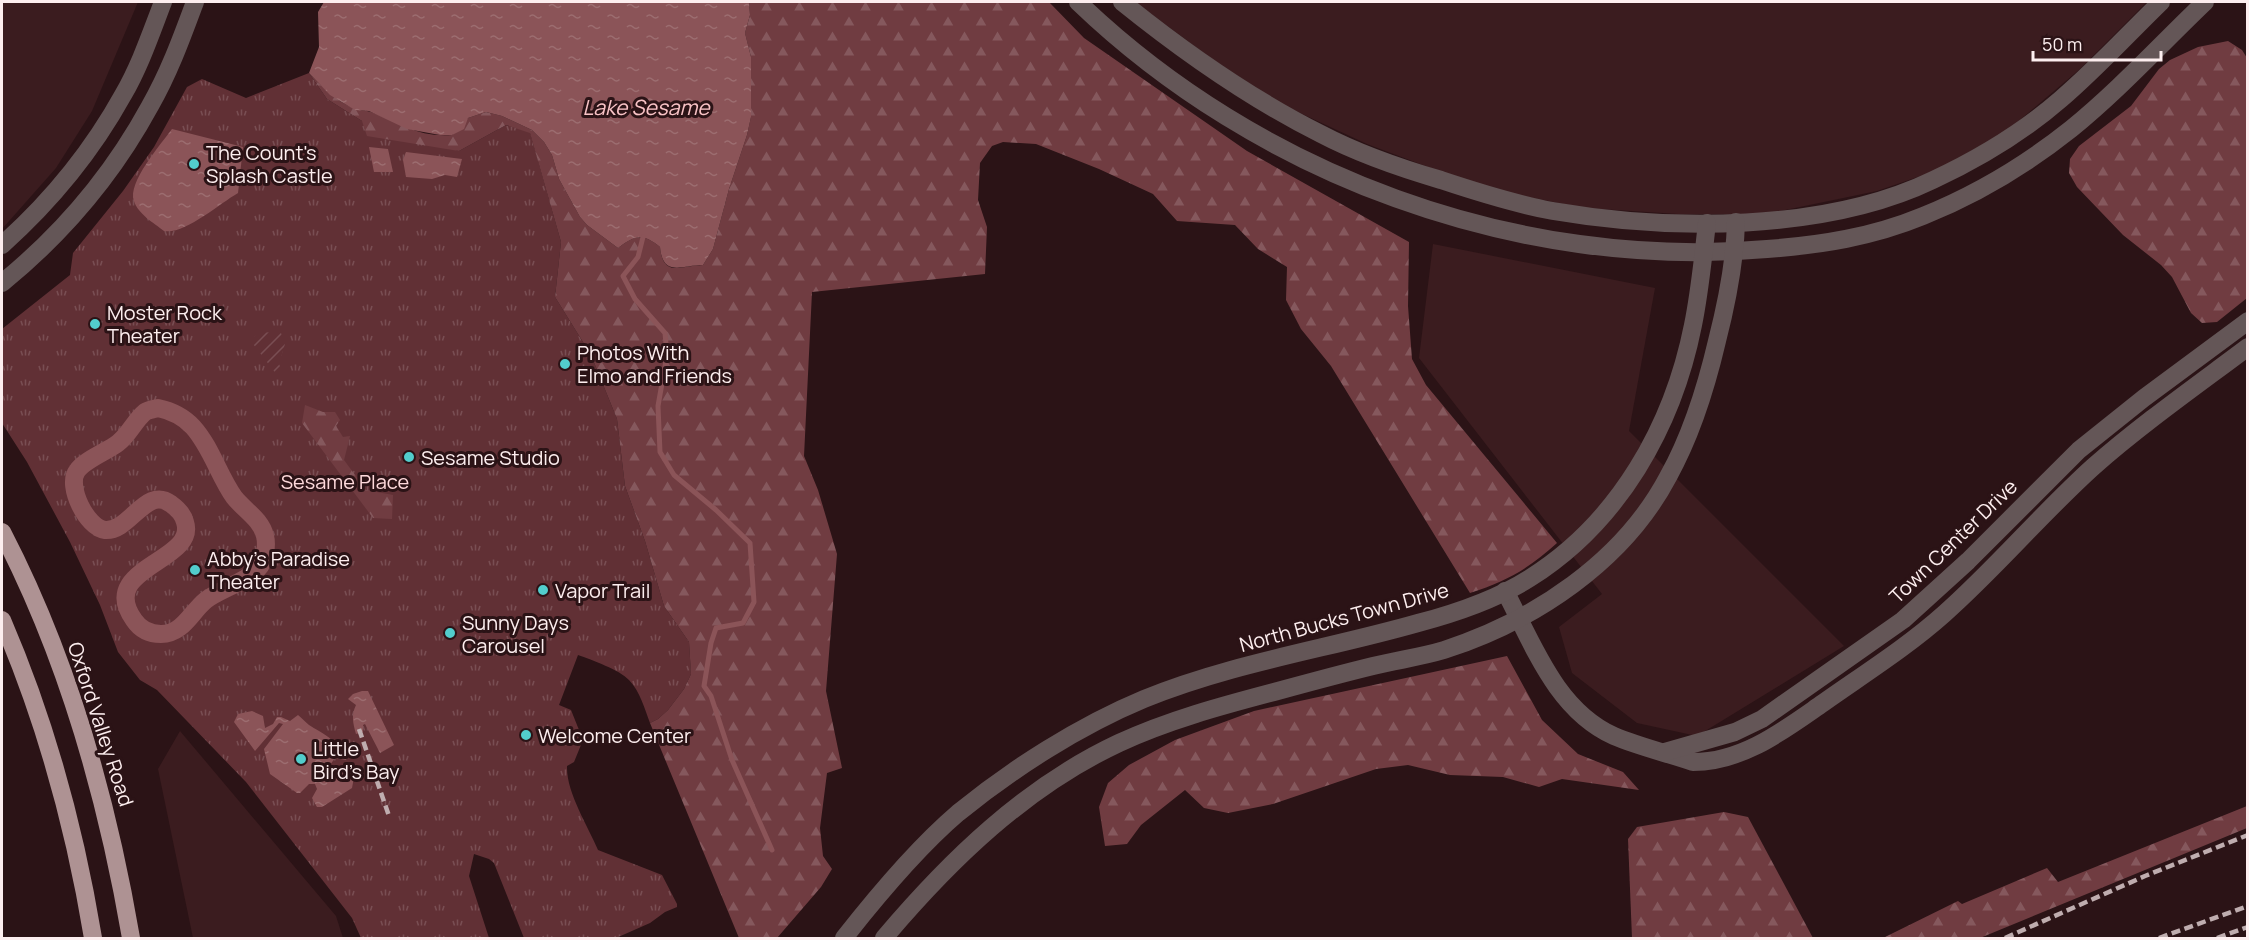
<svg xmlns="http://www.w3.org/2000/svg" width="2249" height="940" viewBox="0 0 2249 940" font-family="Manrope,sans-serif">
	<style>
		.built { fill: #3b1c1f }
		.grass { fill: url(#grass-tufts) }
		.forest { fill: url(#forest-firs) }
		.garden { fill: url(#garden-furrows) }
		.water { fill: url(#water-ripples) }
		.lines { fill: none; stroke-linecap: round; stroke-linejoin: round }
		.stream { stroke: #8b5458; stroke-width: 5 }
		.canal { stroke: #8b5458; stroke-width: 18 }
		.street { stroke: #645657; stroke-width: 18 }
		.primary { stroke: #ae9293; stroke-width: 18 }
		.rail { stroke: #bfadaf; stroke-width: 4.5; stroke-dasharray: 9 4.5; stroke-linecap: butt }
		.poi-dot { fill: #52cdcc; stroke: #2b1316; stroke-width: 2 }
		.labels { text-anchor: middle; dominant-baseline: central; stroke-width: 6; stroke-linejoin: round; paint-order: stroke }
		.poi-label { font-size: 20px; fill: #fdeeef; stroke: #2b1316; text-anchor: start }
		.park-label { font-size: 20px; fill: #fed9db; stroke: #2b1316 }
		.street-label { font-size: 20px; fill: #fdeeef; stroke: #2b1316 }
		.water-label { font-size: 21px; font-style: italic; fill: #f9c3c6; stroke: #2b1316 }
	</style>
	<defs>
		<pattern id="grass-tufts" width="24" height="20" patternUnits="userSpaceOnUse" patternTransform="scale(1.5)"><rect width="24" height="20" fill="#613035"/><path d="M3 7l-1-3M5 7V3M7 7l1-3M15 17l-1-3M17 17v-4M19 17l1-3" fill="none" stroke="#794e53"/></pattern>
		<pattern id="forest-firs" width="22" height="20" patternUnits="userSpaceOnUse" patternTransform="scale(1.5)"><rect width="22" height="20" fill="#703c41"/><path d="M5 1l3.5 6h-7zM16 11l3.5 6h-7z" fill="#85585d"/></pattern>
		<pattern id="garden-furrows" width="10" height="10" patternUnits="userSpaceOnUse" patternTransform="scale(1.5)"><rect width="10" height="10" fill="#613035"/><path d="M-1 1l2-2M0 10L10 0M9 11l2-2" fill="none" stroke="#794e53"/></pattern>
		<pattern id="water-ripples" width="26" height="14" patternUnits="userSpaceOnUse" patternTransform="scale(1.5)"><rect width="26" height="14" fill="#8b5458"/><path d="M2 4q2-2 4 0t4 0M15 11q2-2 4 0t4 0" fill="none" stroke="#9c6d70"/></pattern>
	</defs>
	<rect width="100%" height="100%" fill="#2b1316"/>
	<g class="built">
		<polygon points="2,2 138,2 92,111 56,168 2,229"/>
		<polygon points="1135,2 2147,2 2080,69 2007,131 1935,171 1877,191 1766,214 1678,214 1585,208 1513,194 1444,173 1367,144 1285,106 1216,62"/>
		<polygon points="1433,244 1655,288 1629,431 1844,646 1697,736 1637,723 1572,673 1559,627 1602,594 1419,358"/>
		<polygon points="180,731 336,916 343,938 193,938 158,769"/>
	</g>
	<path class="grass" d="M309,73L327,99L362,121L459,151L506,125L530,132L561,242L555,297L591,355L617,419L625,486L645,541L664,606L689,642L691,674L684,689L668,710L658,719L650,723C645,710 640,691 629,680C620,670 592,660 578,655L559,705L571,710L583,740L574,762L567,766C566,792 588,826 598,850L662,875L677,904V907L665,912L650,923L616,938H524L494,863L489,859L474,854L469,876L489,938H361L352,918L246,782L157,690L140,680L118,652L100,605L70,542L27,462L2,423V329L70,275L73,253L123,191L154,147L187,87L202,79L246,98Z"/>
	<g class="forest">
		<path d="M749,2H1049L1084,38L1247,151L1409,242L1408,306L1412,359L1426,385L1557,543C1528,569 1507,581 1470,593L1331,366L1301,329L1286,300L1287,267L1258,249L1235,225L1177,221L1153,194L1099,169L1036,144L1003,142L992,146L980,163L978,200L987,227L985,274L812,292L804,456L818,490L837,554L826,691L842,768L827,773L820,828L823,856L832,869L821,887L777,938H739L650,723L658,719L668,710L684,689L691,674L689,642L664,606L645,541L625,486L617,419L591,355L555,297L561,242L530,133L506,125L459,151L367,136L362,121L327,99L309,73C322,87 335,100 353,108C359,111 366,110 371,112C403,124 416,137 452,135L468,118L486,112L502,116L532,130L544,142L552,155L559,179L580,217L587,225L618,248C636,235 642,233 660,247C663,279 682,265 703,265L713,249L729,189L747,135L751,117V57L745,33L750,15Z"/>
		<polygon points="2228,41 2242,50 2247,58 2247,298 2217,322 2202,323 2191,313 2172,277 2161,265 2123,235 2077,187 2069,173 2070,159 2079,146 2131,106 2159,69 2170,60 2198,47"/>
		<polygon points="305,405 323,412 335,412 340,420 336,426 343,437 350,436 344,460 366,490 393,495 392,519 373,518 302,423"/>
		<polygon points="1507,656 1542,720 1578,754 1623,772 1639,790 1562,779 1539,787 1503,777 1450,775 1408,765 1376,769 1273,804 1228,813 1204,808 1185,790 1141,825 1127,844 1105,846 1099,807 1108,783 1129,765 1175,740 1254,711"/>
		<polygon points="2247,806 2247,828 1980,938 1883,938 1958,901 1962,904 2047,868 2058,882"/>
		<polygon points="1724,812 1748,817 1813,938 1632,938 1628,839 1637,827"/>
	</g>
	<polygon class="garden" points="259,332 281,333 285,344 279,364 282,371 277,375 250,340"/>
	<g class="water">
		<path d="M324,2H749L750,15L745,33L751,57V117L747,135L729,189L713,249L703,265C682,265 663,278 660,247C642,233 636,235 618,248L587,225L580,217L559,179L552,155L544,142L532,130L502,116L486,112L468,118L464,129L452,135H440L407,129L369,111L355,110L330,95L309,73L319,47L318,12Z"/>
		<path d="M172,129L243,147L238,193C219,204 184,235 164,231C154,223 138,214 134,201C127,183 161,144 172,129Z"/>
		<polygon points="369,147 388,149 393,172 374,172"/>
		<polygon points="406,152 462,159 457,177 445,175 432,179 406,177 403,160"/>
		<path d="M362,691H368L394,745L380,753L365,724L363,725V732L356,734C353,723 351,715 356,705L348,699L353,694Z"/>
		<path d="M252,711L263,716L265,728L273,724L277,717H281L290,721L298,715C302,718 305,722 309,725C322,734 332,735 338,751L348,754L346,760L335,758L330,765L321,771L320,776L328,779L337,767H346L354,777L352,788L322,807H317L312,798L317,789L315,784H309L300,793H297L270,774L264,749L283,724L279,723L255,751L234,722L238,714Z"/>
	</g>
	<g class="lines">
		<polyline class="stream" points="643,237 638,257 623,276 635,299 665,333 667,355 658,406 660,452 674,475 716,510 750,543 754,602 743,623 716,628 711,643 704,686 711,696 732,760 772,850"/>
		<path class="canal" d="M158,408C172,411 183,416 193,427C211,447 219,476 234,497C244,510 261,519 265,536C267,544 265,555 262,563C255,579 220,589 206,600C191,612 183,634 161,634C149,634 140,629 134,620C96,567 198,562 185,522C183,514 178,509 171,504C146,485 130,532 105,530C87,528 66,486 77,471C84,460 108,451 118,443C129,435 135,420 145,412C148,410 154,409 158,408Z"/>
		<g class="street">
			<path d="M1078,2C1258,175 1517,271 1767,249C1821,245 1872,237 1923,216C1975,195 2027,164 2071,129C2119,90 2161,44 2205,2"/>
			<path d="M1122,2C1184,52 1249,98 1321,134C1359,154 1400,168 1441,180C1477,192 1515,204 1553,211C1669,231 1825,232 1933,180C1978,159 2023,132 2061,99C2096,69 2128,34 2161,2"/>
			<path d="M2,245C49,203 92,151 123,95C140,66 151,33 163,2"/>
			<path d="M2,283C61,235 113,174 150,106C169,73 182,37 195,2"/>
			<path d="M1505,591C1533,644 1556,710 1614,736C1640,747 1667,753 1693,762C1743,762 1784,730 1823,703C1864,674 1907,647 1944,614C1996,568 2041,514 2093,467C2142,424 2196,386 2248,347"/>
			<polyline points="1665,752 1735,732 1762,719 1903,620 1968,561 2079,450 2144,398 2248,321"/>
			<path d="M844,938C877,896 917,848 958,813C1012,769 1079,726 1144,699C1232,663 1327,649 1418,623C1456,613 1497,599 1530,578C1619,522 1673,426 1693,325C1700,291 1703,257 1707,223"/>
			<path d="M884,938C950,860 1025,787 1119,743C1169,720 1221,706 1274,692C1307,683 1340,674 1373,666C1397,660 1421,657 1444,650C1534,621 1623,562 1668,477C1692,434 1706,388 1717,341C1727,302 1735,262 1736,222"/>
		</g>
		<g class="primary">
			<path d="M2,532C68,659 107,798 131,938"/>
			<path d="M2,620C46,722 75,829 93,938"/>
		</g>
		<g class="rail">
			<polyline points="359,729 389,816"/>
			<polyline points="2005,938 2145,876 2248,835"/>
			<polyline points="2159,938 2248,906"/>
			<polyline points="2217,938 2248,927"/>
		</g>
	</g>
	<g class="poi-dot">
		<circle cx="194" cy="164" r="6"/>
		<circle cx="95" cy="324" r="6"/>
		<circle cx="565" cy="364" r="6"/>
		<circle cx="409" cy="457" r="6"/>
		<circle cx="195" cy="570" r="6"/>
		<circle cx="543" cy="590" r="6"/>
		<circle cx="450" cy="633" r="6"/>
		<circle cx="526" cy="735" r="6"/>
		<circle cx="301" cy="759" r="6"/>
	</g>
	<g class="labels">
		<g class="poi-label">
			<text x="206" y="152">The Count's<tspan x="206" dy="23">Splash Castle</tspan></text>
			<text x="107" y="312">Moster Rock<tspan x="107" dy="23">Theater</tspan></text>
			<text x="577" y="352">Photos With<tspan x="577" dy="23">Elmo and Friends</tspan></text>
			<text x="421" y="457">Sesame Studio</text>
			<text x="207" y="558">Abby's Paradise<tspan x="207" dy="23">Theater</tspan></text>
			<text x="555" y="590">Vapor Trail</text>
			<text x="462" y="622">Sunny Days<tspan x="462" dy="23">Carousel</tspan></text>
			<text x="538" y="735">Welcome Center</text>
			<text x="313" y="748">Little<tspan x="313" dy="23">Bird's Bay</tspan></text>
		</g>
		<g class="park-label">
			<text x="345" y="481">Sesame Place</text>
		</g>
		<g class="street-label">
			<text transform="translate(1953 541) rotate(-44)">Town Center Drive</text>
			<text transform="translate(1344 617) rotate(-15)">North Bucks Town Drive</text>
			<text transform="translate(101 724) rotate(72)">Oxford Valley Road</text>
		</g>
		<g class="water-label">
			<text x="646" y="107">Lake Sesame</text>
		</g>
	</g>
	<rect width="2249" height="940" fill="none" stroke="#fdeeef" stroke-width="6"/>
	<path d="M2033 51v9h128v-9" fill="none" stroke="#fdeeef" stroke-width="3"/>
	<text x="2042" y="51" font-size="18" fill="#fdeeef" stroke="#2b1316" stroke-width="4.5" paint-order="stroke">50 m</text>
</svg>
